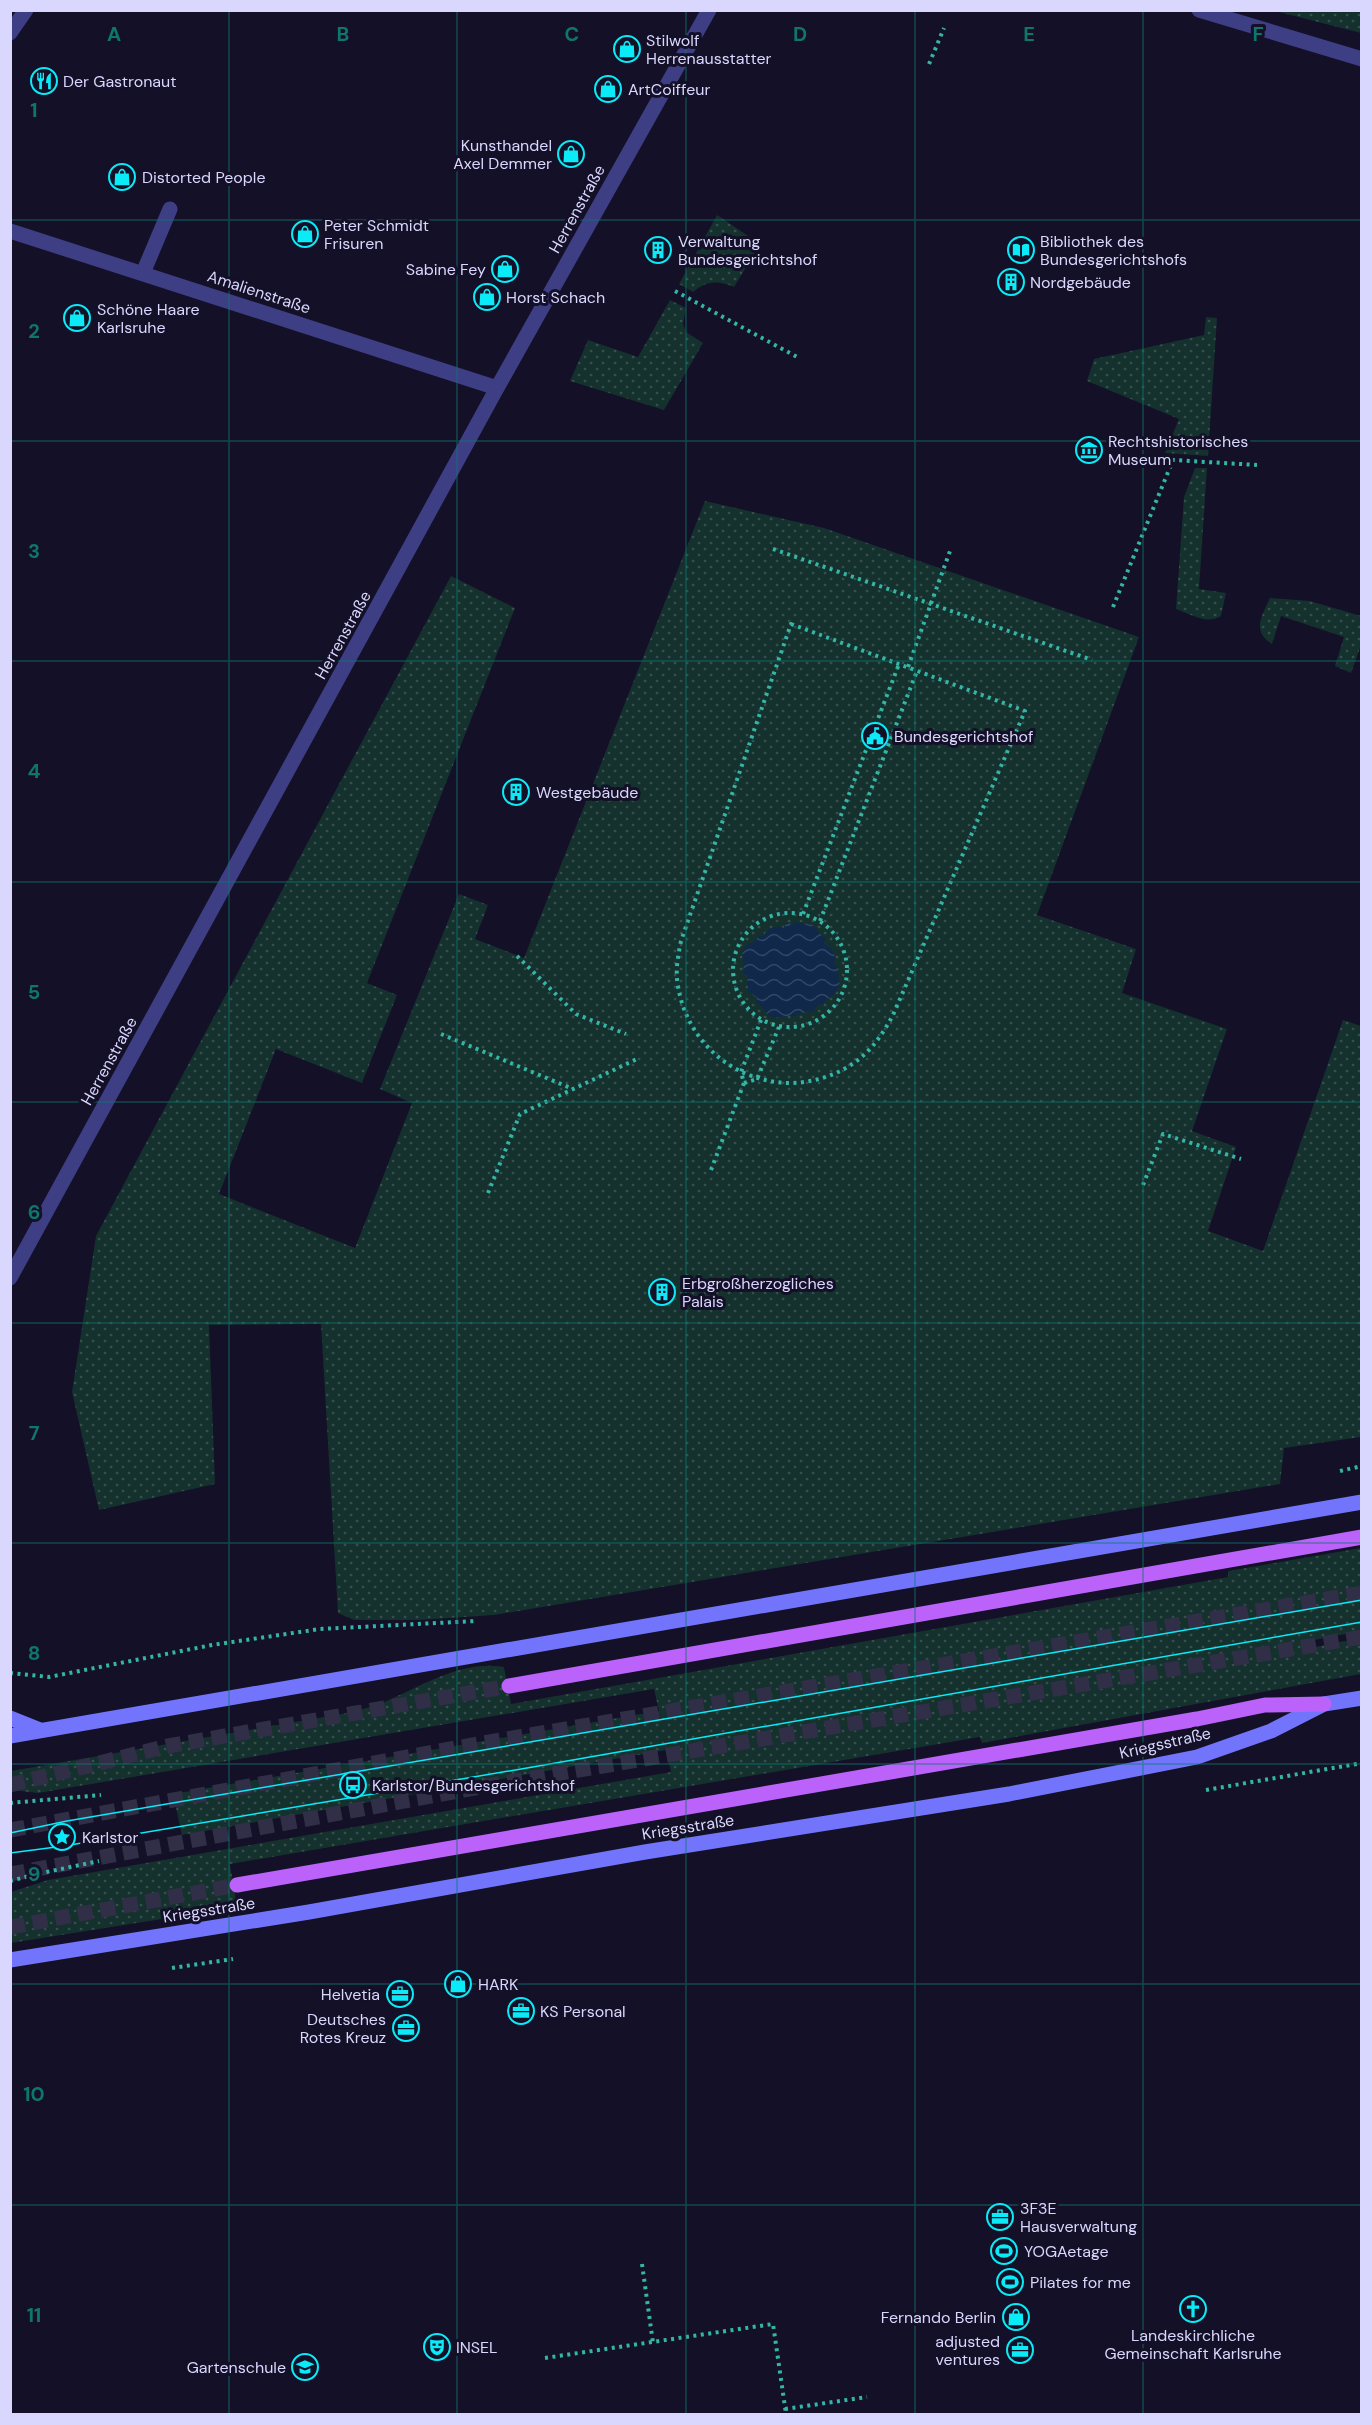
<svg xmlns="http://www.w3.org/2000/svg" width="1372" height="2425" viewBox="0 0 1372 2425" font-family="'DM Sans',sans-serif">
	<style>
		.green { fill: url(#green-dots) }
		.water { fill: url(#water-waves) }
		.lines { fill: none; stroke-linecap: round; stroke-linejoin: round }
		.primary-tunnel { stroke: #312e47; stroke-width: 15; stroke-dasharray: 15 8; stroke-linecap: butt }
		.path { stroke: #34b6a7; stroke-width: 4; stroke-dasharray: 3 4.5; stroke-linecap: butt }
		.lane { stroke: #3d3e84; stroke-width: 15 }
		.street { stroke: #3d3e84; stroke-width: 15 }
		.secondary { stroke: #7275fb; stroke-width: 15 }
		.primary { stroke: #ba62fa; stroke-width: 15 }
		.tram { stroke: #0aebf7; stroke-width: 1.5 }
		.grid { fill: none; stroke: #0f766e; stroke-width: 1.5; stroke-opacity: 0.55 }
		.labels { text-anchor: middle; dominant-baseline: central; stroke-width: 6; stroke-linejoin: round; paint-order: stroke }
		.poi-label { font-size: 16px; fill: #dad7fe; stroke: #131027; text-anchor: start }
		.street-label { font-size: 16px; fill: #dad7fe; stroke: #131027 }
		.grid-label { font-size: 20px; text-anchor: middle; font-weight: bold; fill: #0f766e; stroke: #131027; stroke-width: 6; stroke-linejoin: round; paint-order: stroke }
	</style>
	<defs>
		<pattern id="green-dots" width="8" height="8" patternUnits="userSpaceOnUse" patternTransform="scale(1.5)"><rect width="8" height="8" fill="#14312e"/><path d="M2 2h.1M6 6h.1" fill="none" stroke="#364e4d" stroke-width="1.8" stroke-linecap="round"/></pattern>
		<pattern id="water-waves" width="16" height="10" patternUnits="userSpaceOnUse" patternTransform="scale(1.5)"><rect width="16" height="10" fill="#10294b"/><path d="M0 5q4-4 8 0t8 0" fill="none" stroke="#324766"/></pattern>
	</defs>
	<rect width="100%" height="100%" fill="#131027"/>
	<g class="green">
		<polygon points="1275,11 1361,11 1361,33"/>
		<path d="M717,215L760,244L734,287C718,280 706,281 693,292L679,284Z"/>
		<polygon points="670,300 686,308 683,324 686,332 703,343 664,410 570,381 588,340 638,357"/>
		<polygon points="1206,317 1217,318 1208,456 1165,453 1179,419 1087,381 1094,359 1204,335"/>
		<path d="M1195,468H1207L1199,589L1226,593L1221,616C1206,625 1191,614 1176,609L1184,497Z"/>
		<polygon points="705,501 824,528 1139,637 1037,915 1136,949 1122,993 1227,1029 1192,1131 1236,1147 1208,1231 1263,1251 1343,1020 1361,1026 1361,1437 1284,1448 1280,1484 494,1615 419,1620 354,1620 338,1613 321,1324 209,1325 215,1484 99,1510 72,1392 96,1236 451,576 515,608 367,983 397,995 362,1083 276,1049 219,1194 355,1248 412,1103 380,1089 459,894 488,905 475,939 524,958"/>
		<path d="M1270,598L1310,601L1361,616V645L1351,673L1335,666L1344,637L1281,616L1272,644C1251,631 1262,616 1270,598Z"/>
		<path d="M1361,1548V1631L1314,1640L1315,1647L1361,1638V1674L982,1743L980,1737L230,1864L237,1907L11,1943V1892L48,1880L671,1772L666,1750L182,1835L173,1794L659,1711L654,1689L38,1793L11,1790V1771L347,1713C357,1710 369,1708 379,1704C418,1689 459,1659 504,1667L511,1704L1228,1577V1571Z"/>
	</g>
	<path class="water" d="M797,922L813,925L822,936L826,938L824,943C833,948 837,955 834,965L838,967C836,974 841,979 839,986C836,996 827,997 823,1005L819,1004L813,1011L797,1014L795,1017L790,1016L774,1018C765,1015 763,1005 756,1002L757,998L748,991L747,976L743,974C746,958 734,949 757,940L758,935L763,937C767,928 775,924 784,928L786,923L792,924Z"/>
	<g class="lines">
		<g class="primary-tunnel">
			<polyline points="10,1785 168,1746 509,1686"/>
			<polyline points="10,1830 483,1743 1362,1593"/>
			<polyline points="10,1874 491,1785 1362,1637"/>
			<polyline points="10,1927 237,1885"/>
		</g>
		<g class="path">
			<polyline points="929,64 944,28"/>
			<polyline points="675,291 799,358"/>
			<polyline points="773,549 1092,660"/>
			<polyline points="1113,607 1173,460 1257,465"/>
			<path d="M791,624L1025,711L893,1015C886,1028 878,1041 867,1052C848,1071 820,1082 793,1083C736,1084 687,1043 678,986C675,971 678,956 681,941Z"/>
			<polyline points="908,667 950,551"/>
			<circle cx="790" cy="970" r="57"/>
			<polyline points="803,914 899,664"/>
			<polyline points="820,921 917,671"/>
			<polyline points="517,956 576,1014 626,1034"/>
			<polyline points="441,1034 573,1089"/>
			<polyline points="744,1083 757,1079 779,1027"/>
			<polyline points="711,1170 744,1083 741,1072 761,1020"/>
			<polyline points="1143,1185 1163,1134 1241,1159"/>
			<polyline points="488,1193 520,1114 637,1059"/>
			<polyline points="1340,1471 1362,1466"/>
			<polyline points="10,1673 49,1677 212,1645 320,1629 476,1621"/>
			<polyline points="1206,1790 1362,1763"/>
			<polyline points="10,1803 101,1795"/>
			<polyline points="10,1881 37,1874 99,1861"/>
			<polyline points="172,1968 233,1959"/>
			<polyline points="642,2264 653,2343"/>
			<polyline points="545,2358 773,2324 786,2414"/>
			<polyline points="785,2409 867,2397"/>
		</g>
		<polyline class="lane" points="143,273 170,209"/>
		<g class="street">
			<polyline points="1199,10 1362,59"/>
			<polyline points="10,33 26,10"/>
			<polyline points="10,231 497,388"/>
			<polyline points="10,1278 497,388 709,10"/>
		</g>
		<g class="secondary">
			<polyline points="10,1718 40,1730"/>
			<polyline points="10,1736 1362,1502"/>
			<polyline points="10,1960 309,1912 645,1852 1009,1794 1197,1757 1271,1731 1324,1704 1362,1698"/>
		</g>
		<g class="primary">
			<polyline points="509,1686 1362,1537"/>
			<polyline points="237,1885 1197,1719 1265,1705 1324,1704"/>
		</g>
		<g class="tram">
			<polyline points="10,1833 67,1821 1362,1600"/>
			<polyline points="10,1853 64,1846 527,1768 1362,1622"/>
		</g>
	</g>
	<path class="grid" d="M229,10V2414M457,10V2414M686,10V2414M915,10V2414M1143,10V2414M10,220H1362M10,441H1362M10,661H1362M10,882H1362M10,1102H1362M10,1323H1362M10,1543H1362M10,1764H1362M10,1984H1362M10,2205H1362"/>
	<defs>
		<symbol id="shop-ring" viewBox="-11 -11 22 22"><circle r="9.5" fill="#131027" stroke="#0aebf7" stroke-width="1.5"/><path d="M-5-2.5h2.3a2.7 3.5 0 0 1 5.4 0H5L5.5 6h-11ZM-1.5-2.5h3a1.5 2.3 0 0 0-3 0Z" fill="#0aebf7"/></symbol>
		<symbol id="restaurant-ring" viewBox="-11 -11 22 22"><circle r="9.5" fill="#131027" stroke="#0aebf7" stroke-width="1.5"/><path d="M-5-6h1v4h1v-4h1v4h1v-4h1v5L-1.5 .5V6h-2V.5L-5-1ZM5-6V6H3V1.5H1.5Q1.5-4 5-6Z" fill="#0aebf7"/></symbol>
		<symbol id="building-ring" viewBox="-11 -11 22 22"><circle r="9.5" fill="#131027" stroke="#0aebf7" stroke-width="1.5"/><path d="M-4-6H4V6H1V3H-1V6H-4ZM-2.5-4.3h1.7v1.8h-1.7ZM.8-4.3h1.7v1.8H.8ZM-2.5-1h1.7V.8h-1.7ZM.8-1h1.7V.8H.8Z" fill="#0aebf7"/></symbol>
		<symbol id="library-ring" viewBox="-11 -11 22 22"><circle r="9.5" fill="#131027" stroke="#0aebf7" stroke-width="1.5"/><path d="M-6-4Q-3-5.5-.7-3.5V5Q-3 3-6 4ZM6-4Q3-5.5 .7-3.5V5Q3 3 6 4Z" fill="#0aebf7"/></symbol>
		<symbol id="museum-ring" viewBox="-11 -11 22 22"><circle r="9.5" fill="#131027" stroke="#0aebf7" stroke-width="1.5"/><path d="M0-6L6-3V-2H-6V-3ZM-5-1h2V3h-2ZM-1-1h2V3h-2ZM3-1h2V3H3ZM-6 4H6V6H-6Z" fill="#0aebf7"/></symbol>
		<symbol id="civic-ring" viewBox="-11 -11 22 22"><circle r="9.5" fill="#131027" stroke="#0aebf7" stroke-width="1.5"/><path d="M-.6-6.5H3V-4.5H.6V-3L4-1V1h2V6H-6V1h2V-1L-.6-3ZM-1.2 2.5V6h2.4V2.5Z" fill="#0aebf7"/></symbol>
		<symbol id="bus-ring" viewBox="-11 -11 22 22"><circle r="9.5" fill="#131027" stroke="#0aebf7" stroke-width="1.5"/><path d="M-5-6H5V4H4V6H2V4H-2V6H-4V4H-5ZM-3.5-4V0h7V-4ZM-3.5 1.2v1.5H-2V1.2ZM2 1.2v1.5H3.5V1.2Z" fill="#0aebf7"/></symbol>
		<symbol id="sight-ring" viewBox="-11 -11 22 22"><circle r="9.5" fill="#131027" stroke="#0aebf7" stroke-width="1.5"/><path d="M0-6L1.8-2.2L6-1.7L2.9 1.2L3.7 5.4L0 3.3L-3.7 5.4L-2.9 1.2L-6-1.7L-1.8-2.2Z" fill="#0aebf7"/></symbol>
		<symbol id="office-ring" viewBox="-11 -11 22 22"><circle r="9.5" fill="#131027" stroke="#0aebf7" stroke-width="1.5"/><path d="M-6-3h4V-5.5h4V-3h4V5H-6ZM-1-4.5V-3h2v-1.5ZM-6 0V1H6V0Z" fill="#0aebf7"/></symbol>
		<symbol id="stadium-ring" viewBox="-11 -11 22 22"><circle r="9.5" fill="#131027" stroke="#0aebf7" stroke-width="1.5"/><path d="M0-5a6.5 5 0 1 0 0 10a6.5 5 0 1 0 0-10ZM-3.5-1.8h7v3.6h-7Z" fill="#0aebf7"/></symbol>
		<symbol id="church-ring" viewBox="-11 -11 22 22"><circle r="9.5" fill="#131027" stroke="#0aebf7" stroke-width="1.5"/><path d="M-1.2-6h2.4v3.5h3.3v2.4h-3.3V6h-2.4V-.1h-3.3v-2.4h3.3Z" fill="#0aebf7"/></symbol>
		<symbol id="theatre-ring" viewBox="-11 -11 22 22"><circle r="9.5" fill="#131027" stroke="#0aebf7" stroke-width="1.5"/><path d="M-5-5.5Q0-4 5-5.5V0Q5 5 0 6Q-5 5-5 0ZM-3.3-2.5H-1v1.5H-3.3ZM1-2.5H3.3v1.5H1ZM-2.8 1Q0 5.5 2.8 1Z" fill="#0aebf7"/></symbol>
		<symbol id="school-ring" viewBox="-11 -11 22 22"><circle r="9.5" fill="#131027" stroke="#0aebf7" stroke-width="1.5"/><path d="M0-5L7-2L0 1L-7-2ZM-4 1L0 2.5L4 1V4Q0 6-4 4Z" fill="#0aebf7"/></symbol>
	</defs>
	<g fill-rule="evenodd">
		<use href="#shop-ring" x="612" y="34" width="30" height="30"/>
		<use href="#restaurant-ring" x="29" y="66" width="30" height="30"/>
		<use href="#shop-ring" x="593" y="74" width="30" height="30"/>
		<use href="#shop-ring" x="556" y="139" width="30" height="30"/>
		<use href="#shop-ring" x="107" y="162" width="30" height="30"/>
		<use href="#shop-ring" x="290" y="219" width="30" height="30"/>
		<use href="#building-ring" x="643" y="235" width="30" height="30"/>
		<use href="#library-ring" x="1006" y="235" width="30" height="30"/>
		<use href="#shop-ring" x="490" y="254" width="30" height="30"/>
		<use href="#building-ring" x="996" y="267" width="30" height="30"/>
		<use href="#shop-ring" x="472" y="282" width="30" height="30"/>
		<use href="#shop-ring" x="62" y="303" width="30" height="30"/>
		<use href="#museum-ring" x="1074" y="435" width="30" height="30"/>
		<use href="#civic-ring" x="860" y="721" width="30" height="30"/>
		<use href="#building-ring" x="501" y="777" width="30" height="30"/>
		<use href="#building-ring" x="647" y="1277" width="30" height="30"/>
		<use href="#bus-ring" x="338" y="1770" width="30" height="30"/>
		<use href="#sight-ring" x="47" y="1822" width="30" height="30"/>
		<use href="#shop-ring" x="443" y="1969" width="30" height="30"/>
		<use href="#office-ring" x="385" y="1979" width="30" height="30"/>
		<use href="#office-ring" x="506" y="1996" width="30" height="30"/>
		<use href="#office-ring" x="391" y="2013" width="30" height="30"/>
		<use href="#office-ring" x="985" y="2202" width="30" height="30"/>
		<use href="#stadium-ring" x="989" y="2236" width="30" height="30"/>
		<use href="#stadium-ring" x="995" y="2267" width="30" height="30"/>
		<use href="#church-ring" x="1178" y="2294" width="30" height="30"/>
		<use href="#shop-ring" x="1001" y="2302" width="30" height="30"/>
		<use href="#theatre-ring" x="422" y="2332" width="30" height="30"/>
		<use href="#office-ring" x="1005" y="2335" width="30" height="30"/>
		<use href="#school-ring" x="290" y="2352" width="30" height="30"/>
	</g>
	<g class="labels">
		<g class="poi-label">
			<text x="646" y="40">Stilwolf<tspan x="646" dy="18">Herrenausstatter</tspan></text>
			<text x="63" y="81">Der Gastronaut</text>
			<text x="628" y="89">ArtCoiffeur</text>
			<text x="552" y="145" text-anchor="end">Kunsthandel<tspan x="552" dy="18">Axel Demmer</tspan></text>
			<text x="142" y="177">Distorted People</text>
			<text x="324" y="225">Peter Schmidt<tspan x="324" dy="18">Frisuren</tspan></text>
			<text x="678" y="241">Verwaltung<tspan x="678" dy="18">Bundesgerichtshof</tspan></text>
			<text x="1040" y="241">Bibliothek des<tspan x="1040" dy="18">Bundesgerichtshofs</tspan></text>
			<text x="486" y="269" text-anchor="end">Sabine Fey</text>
			<text x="1030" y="282">Nordgebäude</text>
			<text x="506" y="297">Horst Schach</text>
			<text x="97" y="309">Schöne Haare<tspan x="97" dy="18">Karlsruhe</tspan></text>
			<text x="1108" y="441">Rechtshistorisches<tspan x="1108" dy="18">Museum</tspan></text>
			<text x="894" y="736">Bundesgerichtshof</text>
			<text x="536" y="792">Westgebäude</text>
			<text x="682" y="1283">Erbgroßherzogliches<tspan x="682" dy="18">Palais</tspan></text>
			<text x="372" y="1785">Karlstor/Bundesgerichtshof</text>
			<text x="82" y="1837">Karlstor</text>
			<text x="478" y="1984">HARK</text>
			<text x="380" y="1994" text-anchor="end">Helvetia</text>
			<text x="540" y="2011">KS Personal</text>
			<text x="386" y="2019" text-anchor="end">Deutsches<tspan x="386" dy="18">Rotes Kreuz</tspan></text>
			<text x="1020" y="2208">3F3E<tspan x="1020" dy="18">Hausverwaltung</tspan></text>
			<text x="1024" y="2251">YOGAetage</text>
			<text x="1030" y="2282">Pilates for me</text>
			<text x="996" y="2317" text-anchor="end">Fernando Berlin</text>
			<text x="1193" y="2335" text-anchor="middle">Landeskirchliche<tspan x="1193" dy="18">Gemeinschaft Karlsruhe</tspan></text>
			<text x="1000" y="2341" text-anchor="end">adjusted<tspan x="1000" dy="18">ventures</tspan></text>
			<text x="456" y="2347">INSEL</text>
			<text x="286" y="2367" text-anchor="end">Gartenschule</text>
		</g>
		<g class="street-label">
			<text transform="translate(577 209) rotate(-61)">Herrenstraße</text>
			<text transform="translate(259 292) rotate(18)">Amalienstraße</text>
			<text transform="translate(343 635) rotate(-61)">Herrenstraße</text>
			<text transform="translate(109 1061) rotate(-61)">Herrenstraße</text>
			<text transform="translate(1165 1743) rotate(-13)">Kriegsstraße</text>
			<text transform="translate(688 1827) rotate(-9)">Kriegsstraße</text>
			<text transform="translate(209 1910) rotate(-9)">Kriegsstraße</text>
		</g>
	</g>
	<g class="grid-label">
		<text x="114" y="41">A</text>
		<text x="343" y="41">B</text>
		<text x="572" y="41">C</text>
		<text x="800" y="41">D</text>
		<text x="1029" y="41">E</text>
		<text x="1258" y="41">F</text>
		<text x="34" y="117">1</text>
		<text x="34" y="338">2</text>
		<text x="34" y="558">3</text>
		<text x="34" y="778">4</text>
		<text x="34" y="999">5</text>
		<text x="34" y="1219">6</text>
		<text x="34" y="1440">7</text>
		<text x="34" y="1660">8</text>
		<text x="34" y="1881">9</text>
		<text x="34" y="2101">10</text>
		<text x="34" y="2322">11</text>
	</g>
	<rect width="1372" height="2425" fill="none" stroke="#dad7fe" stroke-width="24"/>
</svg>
